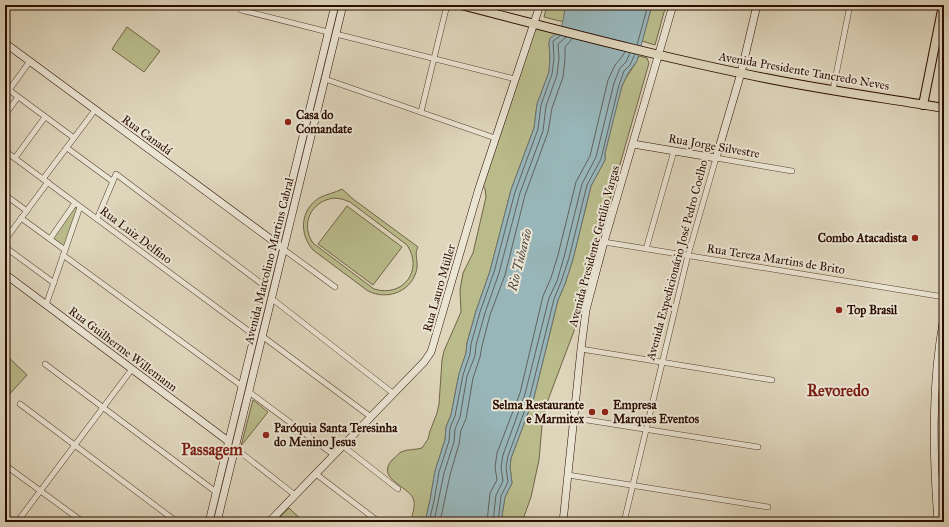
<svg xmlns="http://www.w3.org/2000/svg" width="949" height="527" viewBox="0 0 949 527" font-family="'IM FELL Great Primer',serif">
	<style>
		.green { fill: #b9bb8b; stroke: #726446; fill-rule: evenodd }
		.water { fill: #98b6ba; stroke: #6c7270 }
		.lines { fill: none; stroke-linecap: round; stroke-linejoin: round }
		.shore { stroke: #61615d; stroke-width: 1 }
		.stream { stroke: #6c7270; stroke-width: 1.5 }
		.street-casing { stroke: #573e2f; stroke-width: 6 }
		.secondary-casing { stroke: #2a0c00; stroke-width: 8 }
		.primary-casing { stroke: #2a0c00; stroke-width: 10 }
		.street { stroke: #eae4d3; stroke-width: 5 }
		.secondary { stroke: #eae4d3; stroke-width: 7 }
		.primary { stroke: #ded5bb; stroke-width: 8 }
		.poi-dot { fill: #8f2418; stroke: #eae4d3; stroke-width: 1.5 }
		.labels { text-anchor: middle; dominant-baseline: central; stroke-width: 4; stroke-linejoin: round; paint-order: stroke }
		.street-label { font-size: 12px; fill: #2a0c00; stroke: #eae4d3 }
		.poi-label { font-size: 12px; font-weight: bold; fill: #2a0c00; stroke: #eae4d3; text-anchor: start }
		.water-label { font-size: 13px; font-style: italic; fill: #504841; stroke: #eae4d3 }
		.district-label { font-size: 16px; font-weight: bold; fill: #7a1f14; stroke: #eae4d3 }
	</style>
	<rect width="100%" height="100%" fill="#ded5bb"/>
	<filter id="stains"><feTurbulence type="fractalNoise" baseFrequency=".005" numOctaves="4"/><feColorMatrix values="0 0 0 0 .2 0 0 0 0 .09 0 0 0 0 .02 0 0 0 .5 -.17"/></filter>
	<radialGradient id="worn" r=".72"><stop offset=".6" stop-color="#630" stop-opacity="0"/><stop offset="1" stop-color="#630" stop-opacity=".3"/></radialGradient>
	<g class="green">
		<polygon points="547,5 565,5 564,22 544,17"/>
		<polygon points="652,5 666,5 655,45 642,41"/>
		<polygon points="127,27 160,51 144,72 112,49"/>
		<path d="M536,28L557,34L549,43L550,58L549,72L537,104L534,128L511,190L490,271L476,311L467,343L466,353L459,374L451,415L446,427L445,440L435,471L430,500L425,522H411C412,515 415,507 414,501C411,486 375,480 392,460C395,458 398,454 401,452C407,449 416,450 422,448L428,439L430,431L437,413L439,404L442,360L444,351L461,312L460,290L463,273L473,253L486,197L485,189L483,185L535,29Z"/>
		<path d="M639,56L647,58L649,63L596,248L577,323L545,408L542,426L539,460L531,497L522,522H501L505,497L512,483L510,467L511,458L534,397L558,300L565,284L573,259L591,186L605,160V153C611,131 615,108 622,86C626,75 635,67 639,56Z"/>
		<path d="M342,189L353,199L418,247C414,253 418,260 417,268C413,291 388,301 368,291L313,250C299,234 300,210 319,198C326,194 335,193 342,189ZM334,198L342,199L350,202L407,245C424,270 403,298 374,289L313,243C300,224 311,201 334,198Z"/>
		<polygon points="75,205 79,208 64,247 52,238"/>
		<polygon points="347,206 402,247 373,285 318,244"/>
		<polygon points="5,354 27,375 5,399"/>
		<polygon points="253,400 268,412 241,446"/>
		<polygon points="289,508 304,522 275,522"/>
	</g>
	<path class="water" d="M565,5H652L637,61L628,73L622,86L605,153V160L591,186L573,259L565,284L558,300L534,397L511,458L510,467L512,483L505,497L501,522H425L430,500L435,471L445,440L446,427L451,415L459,374L466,353L467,343L476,311L490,271L511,190L534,128L537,104L549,72L550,58L549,43L550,38C563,30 564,19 565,5Z"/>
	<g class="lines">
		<g class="shore">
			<polyline points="637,45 648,5"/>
			<polyline points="429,522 434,501 439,472 449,441 450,428 455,416 463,375 470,354 471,344 480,312 494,272 515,192 538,129 541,105 552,74 554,58 553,41 560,36"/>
			<polyline points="434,522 444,473 454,442 455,429 460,417 467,376 475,356 476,345 485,313 499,273 520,193 543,131 546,106 557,75 559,58 558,44 566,37"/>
			<polyline points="440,522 450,475 459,444 461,430 466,419 473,378 480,357 482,346 490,315 505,275 525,195 548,132 552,108 563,77 565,59 565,47 572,39"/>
			<polyline points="487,522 490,493 497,480 495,467 497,453 520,393 543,296 551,278 558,255 576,182 590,156 608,80 615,65 621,58 625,52"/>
			<polyline points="493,522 496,495 503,481 501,467 503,455 525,394 549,298 557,281 564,257 582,184 596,157 614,83 620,68 626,62 630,53"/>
			<polyline points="498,522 501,496 508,482 506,467 508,456 530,396 554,299 561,282 569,258 587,185 601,159 619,85 624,71 630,65 635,54"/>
		</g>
		<polyline class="stream" points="777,520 779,522"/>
		<defs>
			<g id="street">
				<polyline points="242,5 241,10 328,32"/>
				<polyline points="336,34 515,79"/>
				<polyline points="325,79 495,138"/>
				<polyline points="5,87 74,138"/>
				<polyline points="9,90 30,61"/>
				<polyline points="833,90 850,5"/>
				<polyline points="421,112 447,5"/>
				<polyline points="5,115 18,97"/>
				<polyline points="67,148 112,181"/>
				<polyline points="5,151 254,335"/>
				<polyline points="15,158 45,117"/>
				<polyline points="43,179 95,110"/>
				<polyline points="5,195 27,211"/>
				<polyline points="21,218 65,250"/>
				<polyline points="97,219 116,174 266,287"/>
				<polyline points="50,239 75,203"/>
				<polyline points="5,240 48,182"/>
				<polyline points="604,242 944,297"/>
				<polyline points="5,247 54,283"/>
				<polyline points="283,249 335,287"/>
				<polyline points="646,249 674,151"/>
				<polyline points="63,255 242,386"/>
				<polyline points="271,298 394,394"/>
				<polyline points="46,305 80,207"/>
				<polyline points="262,336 371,417"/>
				<polyline points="581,349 772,380"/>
				<polyline points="45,364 216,492"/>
				<polyline points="249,392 334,455"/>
				<polyline points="20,404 177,522"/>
				<polyline points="574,418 758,447"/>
				<polyline points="343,446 398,489"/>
				<polyline points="235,448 295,495"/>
				<polyline points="5,465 83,522"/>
				<polyline points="316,474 379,522"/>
				<polyline points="568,475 768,507"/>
				<polyline points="17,522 132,369"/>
				<polyline points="624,522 688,255 716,158 792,171"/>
			</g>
			<g id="secondary">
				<polyline points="5,43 280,246"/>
				<polyline points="633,144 716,158 741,73 757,5"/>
				<polyline points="5,274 228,441"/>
				<polyline points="209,522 335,5"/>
				<polyline points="217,522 343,5"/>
				<polyline points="269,522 424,362 431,352 479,188 540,5"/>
				<polyline points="563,522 581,349 586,310 604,242 673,5"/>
				<path d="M938,522C933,454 931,385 944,317"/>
			</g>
			<g id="primary">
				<path d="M461,5C562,31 663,58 765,78C824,90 884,98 944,108"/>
				<polyline points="923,105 943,5"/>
			</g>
		</defs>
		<use href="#street" class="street-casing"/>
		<use href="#secondary" class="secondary-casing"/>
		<use href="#primary" class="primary-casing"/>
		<use href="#street" class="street"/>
		<use href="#secondary" class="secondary"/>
		<use href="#primary" class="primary"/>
	</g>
	<g class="poi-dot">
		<circle cx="288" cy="122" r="4"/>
		<circle cx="915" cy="238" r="4"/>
		<circle cx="839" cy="310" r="4"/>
		<circle cx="592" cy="412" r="4"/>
		<circle cx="605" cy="412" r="4"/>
		<circle cx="266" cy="435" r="4"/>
	</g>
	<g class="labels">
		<g class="street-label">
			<text transform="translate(804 71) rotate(10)">Avenida Presidente Tancredo Neves</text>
			<text transform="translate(147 135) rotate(36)">Rua Canadá</text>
			<text transform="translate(714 146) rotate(10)">Rua Jorge Silvestre</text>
			<text transform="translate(136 235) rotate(37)">Rua Luiz Delfino</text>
			<text transform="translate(594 246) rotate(-75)">Avenida Presidente Getúlio Vargas</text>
			<text transform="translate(776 259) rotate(9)">Rua Tereza Martins de Brito</text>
			<text transform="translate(677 260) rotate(-75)">Avenida Expedicionário José Pedro Coelho</text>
			<text transform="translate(269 261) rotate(-76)">Avenida Marcolino Martins Cabral</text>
			<text transform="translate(439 288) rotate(-74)">Rua Lauro Müller</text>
			<text transform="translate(123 349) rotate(37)">Rua Guilherme Willemann</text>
		</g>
		<g class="poi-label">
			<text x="296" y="115">Casa do<tspan x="296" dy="14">Comandate</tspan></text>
			<text x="907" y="238" text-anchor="end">Combo Atacadista</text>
			<text x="847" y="310">Top Brasil</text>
			<text x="584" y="405" text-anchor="end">Selma Restaurante<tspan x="584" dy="14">e Marmitex</tspan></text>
			<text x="613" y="405">Empresa<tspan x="613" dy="14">Marques Eventos</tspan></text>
			<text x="274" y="428">Paróquia Santa Teresinha<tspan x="274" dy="14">do Menino Jesus</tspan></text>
		</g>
		<g class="water-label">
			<text transform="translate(520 260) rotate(-76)">Rio Tubarão</text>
		</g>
		<g class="district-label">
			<text x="838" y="390">Revoredo</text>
			<text x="212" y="449">Passagem</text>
		</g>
	</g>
	<rect width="949" height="527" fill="none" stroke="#ded5bb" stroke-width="20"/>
	<rect x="6" y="6" width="937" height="515" fill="none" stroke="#2a0c00" stroke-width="2"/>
	<rect x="10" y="10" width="929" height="507" fill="none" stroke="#2a0c00"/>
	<rect width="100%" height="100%" filter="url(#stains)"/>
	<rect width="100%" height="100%" fill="url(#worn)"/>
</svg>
